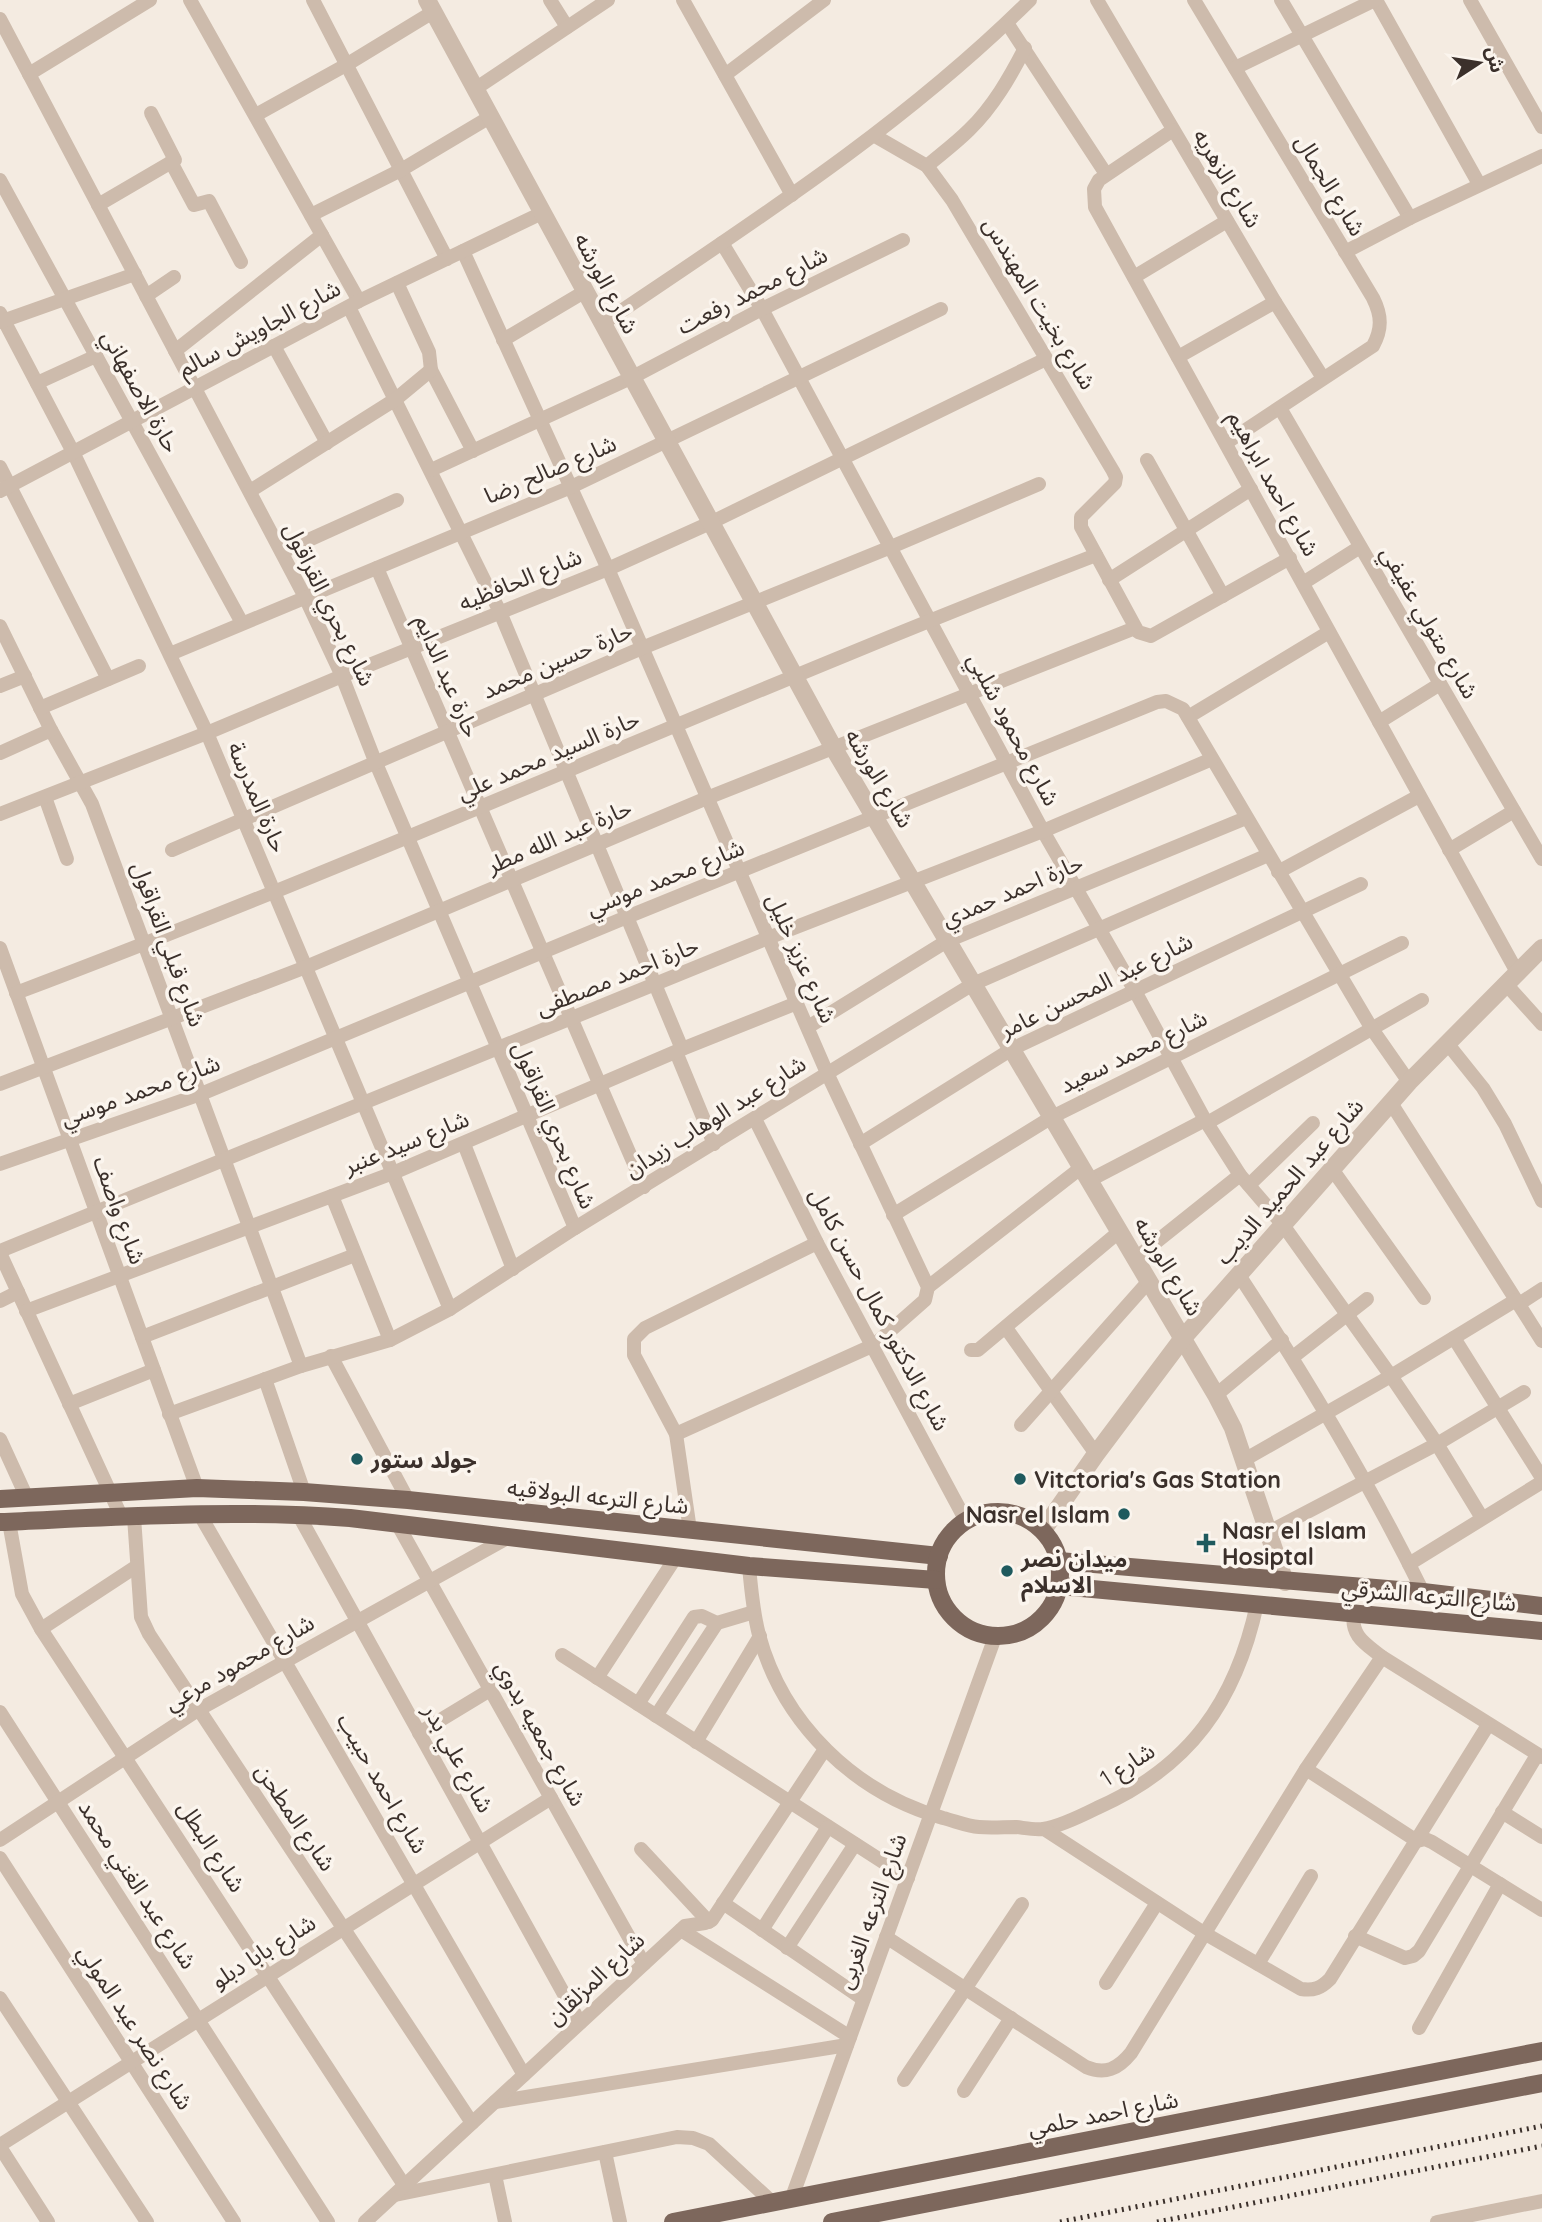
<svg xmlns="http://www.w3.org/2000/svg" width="1542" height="2222" viewBox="0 0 1542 2222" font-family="Quicksand,'Noto Sans Arabic',sans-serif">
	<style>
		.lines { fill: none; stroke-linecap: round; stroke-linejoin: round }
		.minor { stroke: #cdbbac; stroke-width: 14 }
		.tertiary { stroke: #cdbbac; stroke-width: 18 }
		.primary { stroke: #7d675c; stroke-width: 18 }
		.rail { stroke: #3b302b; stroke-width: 5; stroke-dasharray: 2 5; stroke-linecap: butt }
		.poi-dot { fill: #1f5a5e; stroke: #fbf5ee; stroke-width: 2.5 }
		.labels { text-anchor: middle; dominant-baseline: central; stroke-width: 7; stroke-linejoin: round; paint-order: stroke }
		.street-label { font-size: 23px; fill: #3b302b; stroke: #fbf5ee }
		.poi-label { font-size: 23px; font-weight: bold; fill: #3b302b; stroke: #fbf5ee; text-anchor: start }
	</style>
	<rect width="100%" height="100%" fill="#f4ebe1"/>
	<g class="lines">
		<g class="minor">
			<polyline points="190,0 359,301"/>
			<polyline points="313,0 447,259"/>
			<polyline points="550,0 567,27"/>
			<polyline points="683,0 792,195"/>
			<polyline points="1097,0 1275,302 1323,378"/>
			<path d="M1194,0L1373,298C1382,316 1382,329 1373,346L1226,443"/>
			<polyline points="1281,0 1410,218"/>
			<polyline points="1376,0 1479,184"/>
			<polyline points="1470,0 1542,127"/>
			<polyline points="0,19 305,597 342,676 375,761 575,1228"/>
			<polyline points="1007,23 1106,174"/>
			<polyline points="1235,68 1375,0"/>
			<polyline points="29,74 150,0"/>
			<polyline points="725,75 824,0"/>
			<polyline points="475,89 608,0"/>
			<polyline points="256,115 346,65 433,12"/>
			<polyline points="1173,130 1099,180 1094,189 1095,207 1517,972"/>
			<polyline points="875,136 927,166 952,200 1113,471 1116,477 1115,483 1081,517 1081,527 1138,632 1151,636 1290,558"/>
			<polyline points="171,162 194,205 209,201 241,262"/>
			<path d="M927,166C941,154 956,143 969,130C993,107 1010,77 1025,48"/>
			<polyline points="0,180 242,623"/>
			<polyline points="98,205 175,160 151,113"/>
			<polyline points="311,215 401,170 490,117"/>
			<polyline points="722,243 762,309 1043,831 1135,991 1205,1120 1240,1175 1283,1225 1391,1376 1437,1444 1482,1518"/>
			<polyline points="463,251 608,569 827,1073 928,1287 925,1300 874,1345 676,1434"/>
			<polyline points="1345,252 1410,218 1542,156"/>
			<polyline points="1134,277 1227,221"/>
			<polyline points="397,283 429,352 431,370 473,451"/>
			<polyline points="146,296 174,277"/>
			<polyline points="349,307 500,612 682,1049"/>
			<polyline points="0,313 73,452 207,733 450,1309"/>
			<polyline points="0,322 135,274"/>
			<path d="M602,324C750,224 902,127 1030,0"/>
			<polyline points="503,340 584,292"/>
			<polyline points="274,346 327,443"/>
			<polyline points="175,351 322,235"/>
			<polyline points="1178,357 1275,302"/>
			<polyline points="37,383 96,356"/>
			<polyline points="1280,408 1542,859"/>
			<polyline points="1147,460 1223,596"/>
			<polyline points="0,467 108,679"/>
			<polyline points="431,470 631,378 762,309 903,240"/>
			<polyline points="0,491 359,301 542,213"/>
			<polyline points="250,491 396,399 431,370"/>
			<polyline points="282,552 397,500"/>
			<polyline points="377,568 644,1187"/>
			<polyline points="1109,580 1251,489"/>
			<polyline points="1303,583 1360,547"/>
			<polyline points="0,626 51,730 92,804 301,1366"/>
			<polyline points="170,654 571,487 941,309"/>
			<polyline points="0,686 25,676"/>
			<polyline points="40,708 139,666"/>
			<polyline points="1188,717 1329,632"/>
			<polyline points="1379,722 1440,684"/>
			<polyline points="0,753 51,730"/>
			<polyline points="45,797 67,859"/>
			<polyline points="0,814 207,733 342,676 608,569 710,523 1046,359"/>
			<polyline points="172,850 642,648 891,547 1039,484"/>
			<polyline points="1449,850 1514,811"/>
			<polyline points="1278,872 1419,796"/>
			<polyline points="0,948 197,1488"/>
			<polyline points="1505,983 1542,1024"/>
			<path d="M16,993C380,856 734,695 1096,555"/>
			<polyline points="808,1027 947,941 1246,818"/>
			<polyline points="1447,1043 1483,1088 1505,1124 1542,1201"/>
			<polyline points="676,1052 714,1144"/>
			<polyline points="0,1084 306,967 707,798 1135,628"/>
			<polyline points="1391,1103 1542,1341"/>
			<polyline points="755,1119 817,1243 966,1521"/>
			<polyline points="1207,1123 1422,1000"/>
			<polyline points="464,1144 513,1269"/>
			<polyline points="860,1144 1012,1049 1361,884"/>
			<polyline points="0,1164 201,1094 627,917 1157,702 1166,701 1183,709 1372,1029 1409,1082"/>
			<polyline points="1332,1169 1424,1298"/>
			<polyline points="1090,1180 1205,1120"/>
			<polyline points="1249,1185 1313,1123"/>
			<polyline points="332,1196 390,1340"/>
			<polyline points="893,1215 1052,1117 1402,943"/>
			<polyline points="0,1251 768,938 1043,831 1212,759"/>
			<polyline points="0,1253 121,1516"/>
			<polyline points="1136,1258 1240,1175"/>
			<path d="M1239,1275C1306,1377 1369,1482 1423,1592"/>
			<polyline points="928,1287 1082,1167"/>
			<polyline points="0,1301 18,1292"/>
			<polyline points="1519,1304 1542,1289"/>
			<polyline points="26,1311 393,1173 682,1049 797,1003"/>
			<polyline points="1006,1328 1096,1454"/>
			<polyline points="142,1337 355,1255"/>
			<polyline points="1454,1338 1542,1478"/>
			<polyline points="971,1350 978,1350 1120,1231"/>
			<polyline points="331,1356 408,1500"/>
			<polyline points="1293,1357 1367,1299"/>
			<polyline points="265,1379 304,1492"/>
			<polyline points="1216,1395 1282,1340"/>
			<polyline points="69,1404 154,1370"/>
			<polyline points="169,1414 301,1366 390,1340 450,1309 575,1228 973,984 1268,855"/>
			<polyline points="1021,1425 1149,1281"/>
			<polyline points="0,1439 27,1498"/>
			<polyline points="1244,1460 1391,1376 1516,1300"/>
			<polyline points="298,1514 580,2023"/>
			<polyline points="200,1515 524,2075"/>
			<polyline points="134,1517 141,1617 149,1634 472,2123"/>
			<polyline points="9,1522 22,1594 41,1629 404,2185"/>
			<polyline points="398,1525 644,1964"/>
			<polyline points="690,1530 676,1434 634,1355 634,1339 645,1328 817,1243"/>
			<polyline points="1269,1532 1437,1444 1524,1392"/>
			<polyline points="1409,1564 1542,1482"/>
			<path d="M749,1566C751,1589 753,1612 759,1635C783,1724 855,1793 943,1818C955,1821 967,1826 979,1827C991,1828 1004,1827 1016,1827C1025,1828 1034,1830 1043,1829C1058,1827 1083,1815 1097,1808C1190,1767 1236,1701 1257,1604"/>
			<path d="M1354,1613C1350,1636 1366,1644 1382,1657L1542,1757"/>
			<polyline points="41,1629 137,1566"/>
			<polyline points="562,1655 908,1878"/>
			<polyline points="597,1678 676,1557"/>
			<polyline points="638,1704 694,1617 702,1616 717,1623 754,1612"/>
			<polyline points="0,1712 328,2222"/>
			<polyline points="656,1716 717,1623"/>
			<polyline points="419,1733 490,1690"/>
			<polyline points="696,1742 760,1636"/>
			<polyline points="1306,1769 1417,1841 1425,1839 1432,1842 1542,1910"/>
			<polyline points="1502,1812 1542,1837"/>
			<path d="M1044,1829L1204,1933L1301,1989C1314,1991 1321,1988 1330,1979L1488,1725"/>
			<polyline points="0,1840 198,1710 509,1537"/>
			<polyline points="641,1849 709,1922"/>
			<polyline points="0,1858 234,2222"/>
			<polyline points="723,1903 863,1999"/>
			<polyline points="681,1930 850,2037"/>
			<polyline points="762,1930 828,1827"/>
			<polyline points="1355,1936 1405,1958 1413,1956 1419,1951 1537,1755"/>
			<path d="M886,1937L1086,2067C1105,2075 1118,2069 1131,2053L1306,1769L1382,1657"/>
			<polyline points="787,1948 855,1844"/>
			<polyline points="1258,1964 1311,1876"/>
			<polyline points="1106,1983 1157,1903"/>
			<polyline points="0,1998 147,2222"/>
			<polyline points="1419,2028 1500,1884"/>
			<polyline points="904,2080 1022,1904"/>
			<polyline points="964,2091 1011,2018"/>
			<polyline points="495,2102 847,2045"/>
			<polyline points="0,2145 551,1798"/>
			<polyline points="0,2147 48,2222"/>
			<polyline points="605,2152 620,2222"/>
			<polyline points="495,2175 505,2222"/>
			<polyline points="395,2195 677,2137 693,2138 709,2144 773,2203"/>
			<polyline points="791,2200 995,1637"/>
			<polyline points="365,2222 685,1926 705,1923 712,1920 825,1749"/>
			<polyline points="1437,2222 1542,2201"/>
		</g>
		<g class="tertiary">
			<polyline points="427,0 833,747 1216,1395 1233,1428 1285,1582"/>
			<polyline points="1043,1530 1096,1454 1183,1338 1409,1082 1542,948"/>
		</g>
		<g class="primary">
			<polyline points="0,1499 197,1488 304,1492 408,1500 939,1556"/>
			<circle cx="998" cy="1574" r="62"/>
			<path d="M0,1522C116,1517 233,1509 350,1518L749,1566L936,1580"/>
			<polyline points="1059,1561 1423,1592 1542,1606"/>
			<polyline points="1060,1586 1542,1631"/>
			<polyline points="673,2222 1542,2051"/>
			<polyline points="832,2222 1542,2083"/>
		</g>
		<g class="rail">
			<polyline points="1060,2222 1542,2126"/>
			<polyline points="1157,2222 1542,2146"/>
		</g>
	</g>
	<g class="poi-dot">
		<circle cx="357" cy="1459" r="7"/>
		<circle cx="1020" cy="1479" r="7"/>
		<circle cx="1124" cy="1514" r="7"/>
		<path d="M1202.5 1532.5h7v7h7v7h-7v7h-7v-7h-7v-7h7z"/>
		<circle cx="1007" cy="1571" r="7"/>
	</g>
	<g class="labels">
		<g class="street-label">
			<text transform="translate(1228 178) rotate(59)">شارع الزهريه</text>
			<text transform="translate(1331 185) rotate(59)">شارع الجمال</text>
			<text transform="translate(607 283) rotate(62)">شارع الورشه</text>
			<text transform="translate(752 290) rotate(-27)">شارع محمد رفعت</text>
			<text transform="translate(1040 303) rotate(59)">شارع بخيت المهندس</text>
			<text transform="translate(259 328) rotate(-28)">شارع الجاويش سالم</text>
			<text transform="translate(141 391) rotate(61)">حارة الاصفهاني</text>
			<text transform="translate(550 469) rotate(-23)">شارع صالح رضا</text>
			<text transform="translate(1274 483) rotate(61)">شارع احمد ابراهيم</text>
			<text transform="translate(520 579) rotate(-22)">شارع الحافظيه</text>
			<text transform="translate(330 604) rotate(64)">شارع بحري القراقول</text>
			<text transform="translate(1430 622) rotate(60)">شارع متولي عفيفي</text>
			<text transform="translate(557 660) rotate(-23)">حارة حسين محمد</text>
			<text transform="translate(448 676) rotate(67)">حارة عبد الدايم</text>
			<text transform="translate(1014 729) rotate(62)">شارع محمود شلبي</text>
			<text transform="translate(548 755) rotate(-23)">حارة السيد محمد علي</text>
			<text transform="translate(880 778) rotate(59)">شارع الورشه</text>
			<text transform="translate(258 797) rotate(67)">حارة المدرسة</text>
			<text transform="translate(559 836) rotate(-23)">حارة عبد الله مطر</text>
			<text transform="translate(665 877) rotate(-22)">شارع محمد موسي</text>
			<text transform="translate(1012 890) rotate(-23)">حارة احمد حمدي</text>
			<text transform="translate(169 944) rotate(70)">شارع قبلي القراقول</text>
			<text transform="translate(802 958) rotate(66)">شارع عزيز خليل</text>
			<text transform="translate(617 976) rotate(-22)">حارة احمد مصطفى</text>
			<text transform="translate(1096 985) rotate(-26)">شارع عبد المحسن عامر</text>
			<text transform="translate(1133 1051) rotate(-26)">شارع محمد سعيد</text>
			<text transform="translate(140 1090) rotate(-20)">شارع محمد موسي</text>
			<text transform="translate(715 1116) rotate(-32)">شارع عبد الوهاب زيدان</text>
			<text transform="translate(555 1125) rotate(67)">شارع بحري القراقول</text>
			<text transform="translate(406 1142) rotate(-22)">شارع سيد عنبر</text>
			<text transform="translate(1289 1181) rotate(-49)">شارع عبد الحميد الديب</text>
			<text transform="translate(120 1210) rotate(70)">شارع واصف</text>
			<text transform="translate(1169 1266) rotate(59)">شارع الورشه</text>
			<text transform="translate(880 1309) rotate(62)">شارع الدكتور كمال حسن كامل</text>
			<text transform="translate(598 1496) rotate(6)">شارع الترعه البولاقيه</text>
			<text transform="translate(1429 1595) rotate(5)">شارع الترعه الشرقي</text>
			<text transform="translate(239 1662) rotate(-30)">شارع محمود مرعي</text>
			<text transform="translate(541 1733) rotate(61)">شارع جمعيه بدوي</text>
			<text transform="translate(459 1758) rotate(61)">شارع علي بدر</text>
			<text transform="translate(1127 1764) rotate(-33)">شارع 1</text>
			<text transform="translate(383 1783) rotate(60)">شارع احمد حبيب</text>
			<text transform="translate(296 1817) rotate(56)">شارع المطحن</text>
			<text transform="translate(212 1846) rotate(57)">شارع البطل</text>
			<text transform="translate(138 1884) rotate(57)">شارع عبد الغني محمد</text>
			<text transform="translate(871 1911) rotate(-70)">شارع الترعه الغربى</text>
			<text transform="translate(263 1951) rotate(-32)">شارع بابا دبلو</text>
			<text transform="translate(595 1978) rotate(-43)">شارع المزلقان</text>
			<text transform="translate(136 2027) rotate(57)">شارع نصر عبد المولي</text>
			<text transform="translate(1103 2113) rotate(-11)">شارع احمد حلمي</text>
		</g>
		<g class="poi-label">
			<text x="371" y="1459">جولد ستور</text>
			<text x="1034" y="1479">Vitctoria's Gas Station</text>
			<text x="1110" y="1514" text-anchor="end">Nasr el Islam</text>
			<text x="1222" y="1530">Nasr el Islam<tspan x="1222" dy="26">Hosiptal</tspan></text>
			<text x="1021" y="1558">ميدان نصر<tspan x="1021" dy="26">الاسلام</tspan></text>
		</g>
	</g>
	<g transform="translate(1479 63) rotate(78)" stroke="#fbf5ee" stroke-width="5" paint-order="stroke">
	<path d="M0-5L12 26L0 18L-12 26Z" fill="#3b302b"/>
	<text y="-10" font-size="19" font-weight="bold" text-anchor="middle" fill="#3b302b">ش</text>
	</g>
</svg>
